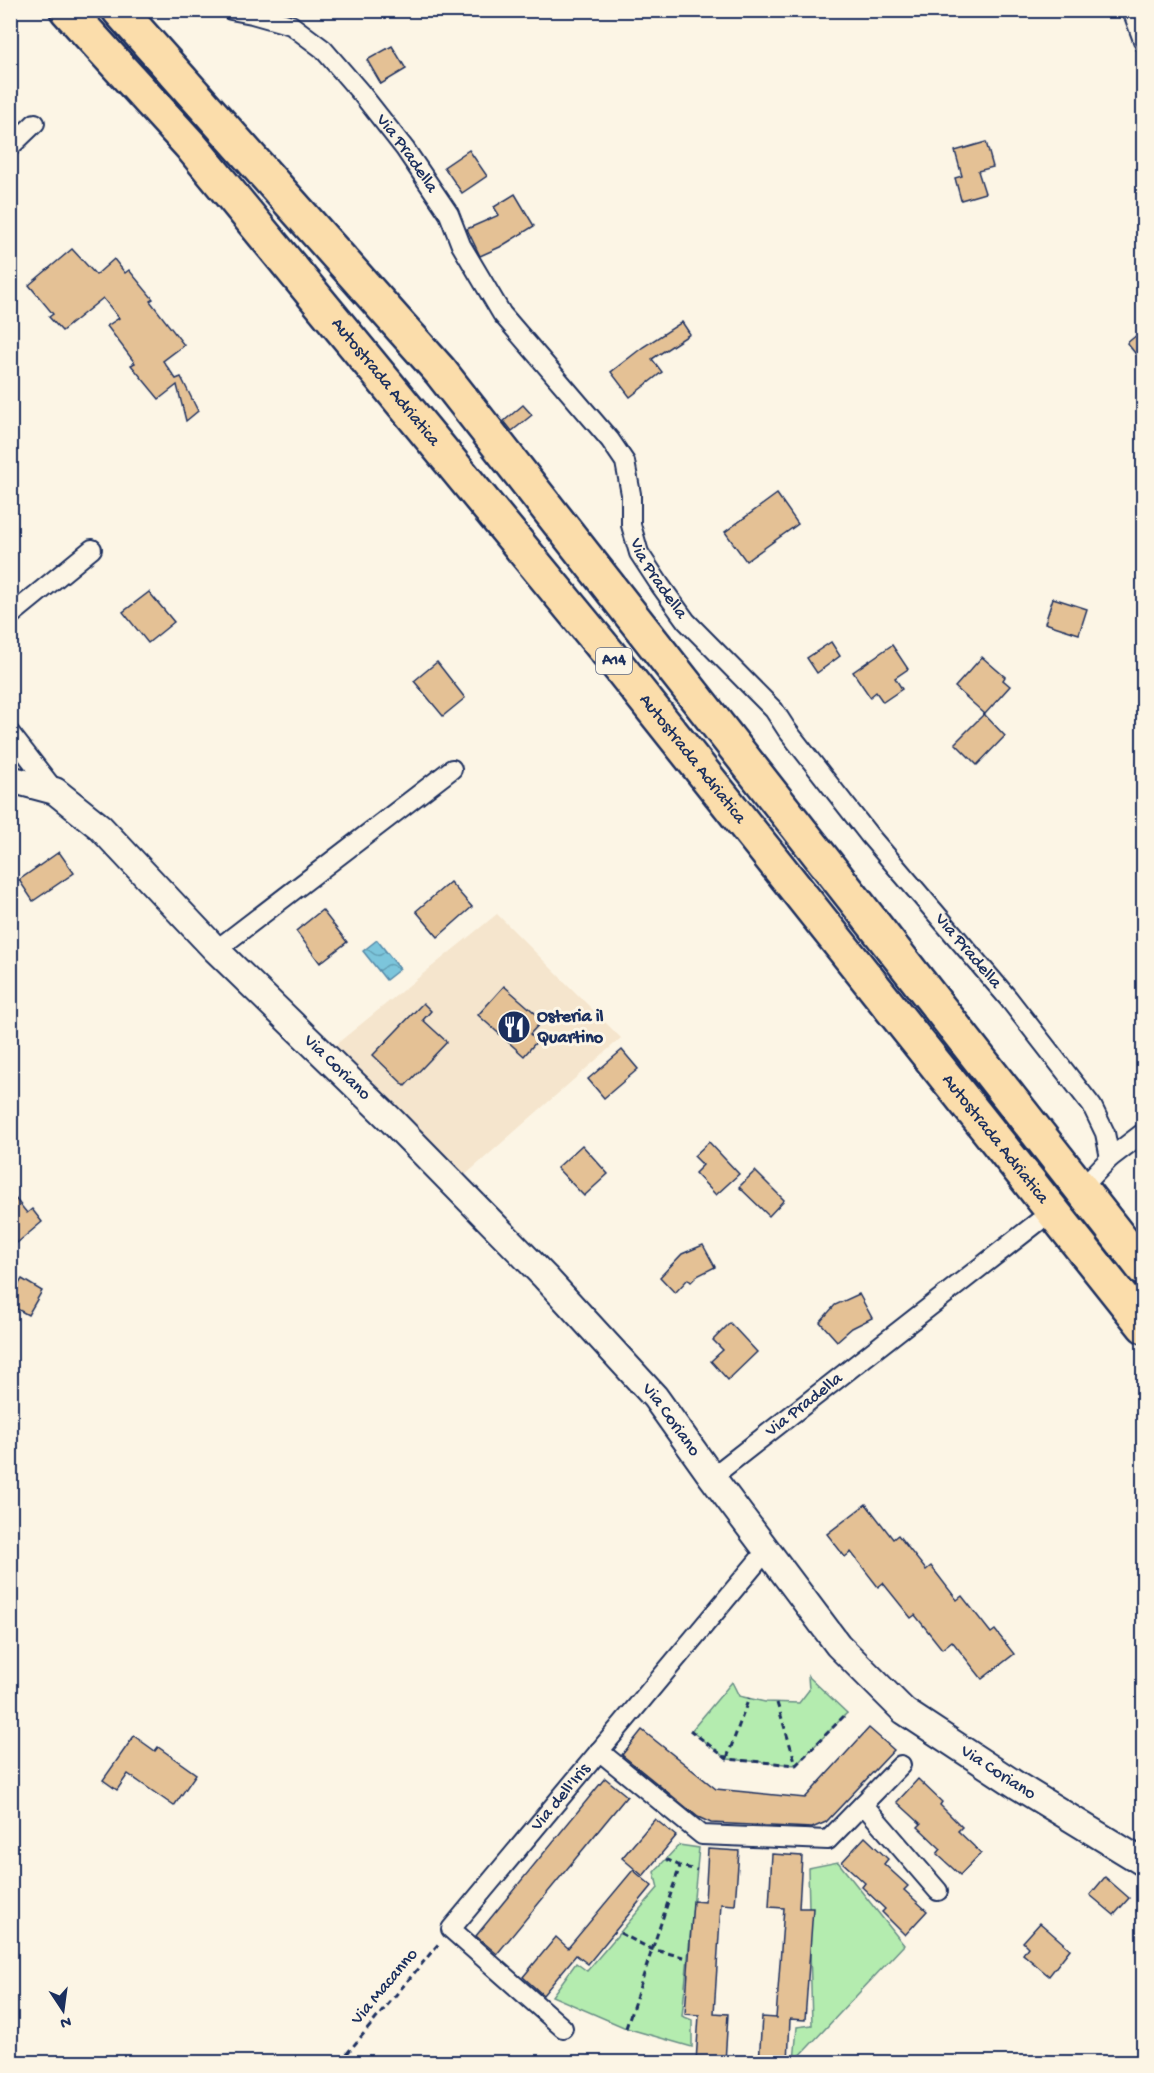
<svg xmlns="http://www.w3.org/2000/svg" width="1154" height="2073" viewBox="0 0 1154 2073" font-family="'Gochi Hand',sans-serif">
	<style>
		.built { fill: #f5e5cd }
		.green { fill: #b4ecaf; stroke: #688e86; stroke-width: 1.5 }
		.water { fill: url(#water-waves); stroke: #5589a9; stroke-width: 1.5 }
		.building { fill: #e4c195; stroke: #1b2f5e; stroke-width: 1.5 }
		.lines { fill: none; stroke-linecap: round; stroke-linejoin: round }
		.minor-casing { stroke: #1b2f5e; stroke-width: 22 }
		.secondary-casing { stroke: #1b2f5e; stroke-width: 30 }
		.motorway-casing { stroke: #1b2f5e; stroke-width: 38 }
		.path { stroke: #1b2f5e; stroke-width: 3; stroke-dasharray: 6 4.5; stroke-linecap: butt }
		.minor { stroke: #fcf5e5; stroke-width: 18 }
		.secondary { stroke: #fcf5e5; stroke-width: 26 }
		.motorway { stroke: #fbddab; stroke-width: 33 }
		.labels { text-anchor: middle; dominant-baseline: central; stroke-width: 6; stroke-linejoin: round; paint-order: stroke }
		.shield { fill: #fcf5e5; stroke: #5e6a86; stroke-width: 1.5 }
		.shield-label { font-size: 16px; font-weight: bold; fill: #1b2f5e }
		.street-label { font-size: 18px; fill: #1b2f5e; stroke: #fcf5e5 }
		.poi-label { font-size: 18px; font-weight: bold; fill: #1b2f5e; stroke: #fcf5e5; text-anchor: start }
	</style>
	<defs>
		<pattern id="water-waves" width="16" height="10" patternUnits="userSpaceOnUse" patternTransform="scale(1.5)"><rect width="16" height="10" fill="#7bc5db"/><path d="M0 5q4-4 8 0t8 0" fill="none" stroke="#64a0b5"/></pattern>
	</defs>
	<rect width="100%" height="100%" fill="#fcf5e5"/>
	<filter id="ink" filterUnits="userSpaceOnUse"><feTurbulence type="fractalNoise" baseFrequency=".0167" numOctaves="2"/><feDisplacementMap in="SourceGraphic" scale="12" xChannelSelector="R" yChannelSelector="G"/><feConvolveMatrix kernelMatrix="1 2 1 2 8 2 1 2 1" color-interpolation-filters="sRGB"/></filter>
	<g filter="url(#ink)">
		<polygon class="built" points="497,914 621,1038 464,1176 334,1046"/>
		<g class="green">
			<polygon points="808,1676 847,1713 796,1765 727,1759 691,1731 732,1682 739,1696 765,1702 799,1703 809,1690"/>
			<polygon points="679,1845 699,1848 682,2016 692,2020 692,2047 626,2028 552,1996 576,1963 587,1971 658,1888 654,1872"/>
			<polygon points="838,1862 904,1945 794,2062 797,2027 812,2025 808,1868"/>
		</g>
		<polygon class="water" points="377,940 400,969 386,980 363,951"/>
		<g class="building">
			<polygon points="392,46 406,69 381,84 367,60"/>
			<polygon points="986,142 993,167 978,171 985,193 961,200 955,178 962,176 955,151"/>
			<polygon points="469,150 487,176 462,193 444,167"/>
			<polygon points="515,194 534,226 500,247 480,256 467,229 499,215 494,207"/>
			<polygon points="72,249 96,275 114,259 125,273 129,270 153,299 150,301 184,345 163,361 176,379 181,377 198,411 186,421 177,385 159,399 131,365 135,363 107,326 119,318 103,298 62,331 49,317 53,314 29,285"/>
			<polygon points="682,322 690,334 652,359 662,372 630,397 611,372 643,347"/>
			<polygon points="1143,330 1143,363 1127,343"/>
			<polygon points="523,405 532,415 512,431 504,421"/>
			<polygon points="777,494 798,524 746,561 725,532"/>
			<polygon points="149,592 174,622 148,643 123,612"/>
			<polygon points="1053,598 1087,609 1079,634 1045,623"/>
			<polygon points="831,642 840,656 817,673 807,658"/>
			<polygon points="892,645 908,669 895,678 902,689 883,702 876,692 870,697 853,672"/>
			<polygon points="982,657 1005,677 1003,680 1010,686 985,714 955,687"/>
			<polygon points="437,662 465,698 443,716 414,681"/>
			<polygon points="984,714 1005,736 977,765 955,743"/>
			<polygon points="59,852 74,873 33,901 19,880"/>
			<polygon points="450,882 472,907 438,937 416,911"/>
			<polygon points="322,910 347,942 320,963 296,931"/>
			<polygon points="504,986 543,1020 530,1034 537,1041 524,1056 478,1015"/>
			<polygon points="423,1003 431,1011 423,1020 447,1042 405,1086 373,1055"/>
			<polygon points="622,1050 638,1069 604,1098 588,1079"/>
			<polygon points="709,1142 739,1174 716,1195 695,1173 703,1165 694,1156"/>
			<polygon points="582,1145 608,1174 584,1196 557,1168"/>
			<polygon points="755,1171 784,1200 769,1216 739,1187"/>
			<polygon points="10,1192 27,1213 32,1209 42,1222 17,1243 10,1235"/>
			<polygon points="703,1245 715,1267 697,1276 691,1282 688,1279 675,1293 660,1277 682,1254"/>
			<polygon points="22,1279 42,1291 28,1315 10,1305 10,1298"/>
			<polygon points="859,1294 872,1318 852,1328 837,1341 820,1322 835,1305"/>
			<polygon points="730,1323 757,1352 728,1380 711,1361 723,1350 713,1340"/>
			<polygon points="866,1504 893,1539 898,1535 926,1570 931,1566 957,1600 962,1596 991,1633 995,1630 1014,1654 982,1679 952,1641 942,1649 915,1615 911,1618 883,1583 878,1587 851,1552 845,1557 827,1534"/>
			<polygon points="869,1728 894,1750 826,1822 812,1828 711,1823 698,1817 622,1755 642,1730 716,1789 805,1798"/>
			<polygon points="134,1736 155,1751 158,1747 196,1774 174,1806 128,1774 117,1790 103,1780"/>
			<polygon points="605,1778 627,1796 497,1954 476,1936"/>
			<polygon points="918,1779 942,1802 940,1805 962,1827 958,1831 981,1853 960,1875 937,1854 941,1849 918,1827 921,1824 897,1802"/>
			<polygon points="655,1819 676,1836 643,1876 622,1858"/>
			<polygon points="865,1837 888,1859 884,1864 908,1886 904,1890 927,1911 905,1935 882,1912 885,1909 862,1887 865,1883 842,1862"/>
			<polygon points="708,1849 739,1851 735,1905 721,1904 714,2013 728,2014 725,2062 696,2062 699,2015 685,2014 693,1901 705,1902"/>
			<polygon points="772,1854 802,1856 799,1908 813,1908 805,2020 790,2019 788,2062 759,2062 762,2017 776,2018 784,1908 769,1907"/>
			<polygon points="633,1870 652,1886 588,1964 576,1955 543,1995 523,1977 556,1937 568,1948"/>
			<polygon points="1105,1877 1129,1898 1114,1915 1090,1895"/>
			<polygon points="1040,1923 1070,1949 1049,1976 1023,1954 1028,1947 1023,1942"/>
		</g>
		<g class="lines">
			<defs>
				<g id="minor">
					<path id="s1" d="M231,10L252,14L291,25L323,49L361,93L405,149L449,214L461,245L502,314L610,440L625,462L631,494V525L639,553L660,585L686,621L774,710L787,730L869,835L1008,998L1092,1106L1105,1133L1110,1158L1090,1179"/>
					<polyline points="1132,10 1144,43"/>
					<polyline points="10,147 35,123"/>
					<polyline points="10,616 92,549"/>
					<polyline points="10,733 55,791"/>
					<polyline points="216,950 452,769"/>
					<polyline points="1110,1158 1144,1132"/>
					<path id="s2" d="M712,1477L1038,1222"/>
					<polyline points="599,1751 702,1835 828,1840 901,1765"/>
					<polyline points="863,1804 938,1891"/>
					<path id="s3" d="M563,2028L451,1929L767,1550"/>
				</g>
				<g id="secondary">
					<path id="s4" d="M10,779L55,791L100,827L216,950L392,1121L545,1277L655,1397L712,1477L838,1645L904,1711L1018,1786L1144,1863"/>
				</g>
				<g id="motorway">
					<path id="s5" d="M67,10L191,146L608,653L1144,1326"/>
					<polyline points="119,10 440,371 1144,1269"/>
				</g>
			</defs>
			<use href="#minor" class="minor-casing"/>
			<use href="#secondary" class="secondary-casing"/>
			<use href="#motorway" class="motorway-casing"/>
			<g class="path">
				<polyline points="777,1703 796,1764"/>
				<polyline points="690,1730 727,1759 796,1765 847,1713"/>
				<polyline points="727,1758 749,1698"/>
				<polyline points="666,1859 680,1866 697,1870"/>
				<polyline points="620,1933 651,1949 687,1958"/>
				<polyline points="626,2028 680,1866"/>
				<polyline points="340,2062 440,1942"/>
			</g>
			<use href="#minor" class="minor"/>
			<use href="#secondary" class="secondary"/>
			<use href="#motorway" class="motorway"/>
		</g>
	</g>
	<defs>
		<symbol id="restaurant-disc" viewBox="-11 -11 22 22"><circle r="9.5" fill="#1b2f5e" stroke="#fcf5e5"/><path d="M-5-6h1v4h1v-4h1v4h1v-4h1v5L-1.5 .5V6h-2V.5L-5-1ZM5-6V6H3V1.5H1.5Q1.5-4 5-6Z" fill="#fff"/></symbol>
	</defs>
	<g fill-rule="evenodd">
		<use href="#restaurant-disc" x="495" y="1008" width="38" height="38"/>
	</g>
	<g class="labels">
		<rect class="shield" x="596" y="648" width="36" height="26" rx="4.5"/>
		<g class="shield-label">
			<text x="614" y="661">A14</text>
		</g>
		<g class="street-label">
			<text stroke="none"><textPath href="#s1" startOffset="236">Via Pradella</textPath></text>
			<text stroke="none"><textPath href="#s5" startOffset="490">Autostrada Adriatica</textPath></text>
			<text stroke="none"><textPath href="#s1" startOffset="740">Via Pradella</textPath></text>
			<text stroke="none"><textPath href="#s5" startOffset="976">Autostrada Adriatica</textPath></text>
			<text stroke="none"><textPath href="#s1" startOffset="1226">Via Pradella</textPath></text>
			<text stroke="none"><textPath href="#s4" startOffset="442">Via Coriano</textPath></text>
			<text stroke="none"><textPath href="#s5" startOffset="1462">Autostrada Adriatica</textPath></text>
			<text stroke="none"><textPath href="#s2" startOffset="117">Via Pradella</textPath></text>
			<text stroke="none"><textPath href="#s4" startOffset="928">Via Coriano</textPath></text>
			<text stroke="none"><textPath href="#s4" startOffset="1414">Via Coriano</textPath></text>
			<text stroke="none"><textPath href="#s3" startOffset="321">Via dell'Iris</textPath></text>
			<text transform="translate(385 1987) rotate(-50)">Via Macanno</text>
		</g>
		<g class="poi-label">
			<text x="537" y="1017">Osteria il<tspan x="537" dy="21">Quartino</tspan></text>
		</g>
	</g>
	<rect width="1154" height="2073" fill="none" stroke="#fcf5e5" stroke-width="36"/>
	<rect x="18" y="18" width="1118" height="2037" fill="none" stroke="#1b2f5e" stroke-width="2" filter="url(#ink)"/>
	<g transform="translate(63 2010) rotate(167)" stroke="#fcf5e5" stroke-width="4.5" paint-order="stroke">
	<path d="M0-4.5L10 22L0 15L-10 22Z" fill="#1b2f5e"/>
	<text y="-9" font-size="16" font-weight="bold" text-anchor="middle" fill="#1b2f5e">N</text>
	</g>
</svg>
